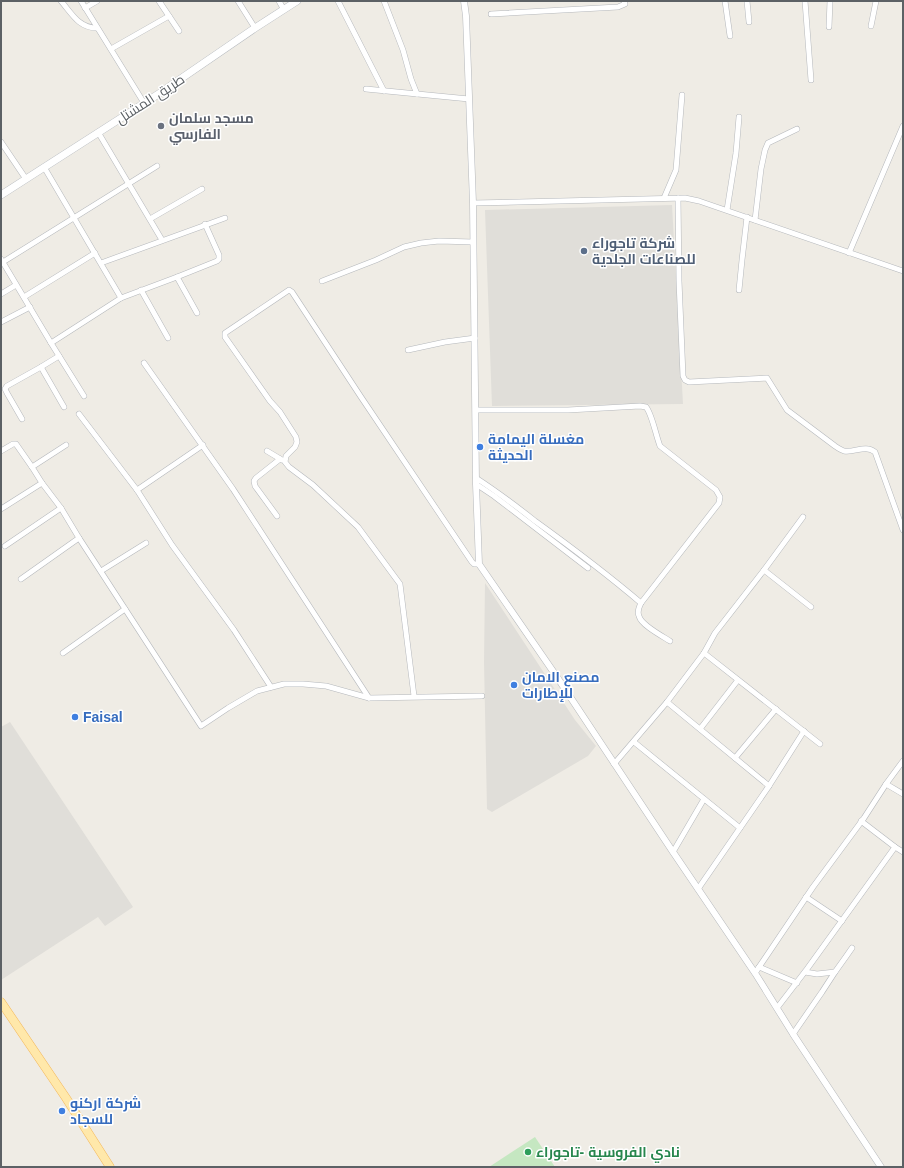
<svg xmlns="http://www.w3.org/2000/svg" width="904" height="1168" viewBox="0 0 904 1168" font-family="Helvetica,Cairo,sans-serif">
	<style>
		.industrial { fill: #e0ded9 }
		.green { fill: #c5e7c1 }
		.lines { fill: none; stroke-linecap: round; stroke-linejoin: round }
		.minor-casing { stroke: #b5b8bc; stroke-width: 6 }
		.tertiary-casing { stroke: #b5b8bc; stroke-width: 7 }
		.secondary-casing { stroke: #b6babf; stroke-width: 8 }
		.primary-casing { stroke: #f4b758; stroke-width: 9 }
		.minor { stroke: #fff; stroke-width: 5 }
		.tertiary { stroke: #fff; stroke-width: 6 }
		.secondary { stroke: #fff; stroke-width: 7 }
		.primary { stroke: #ffe8aa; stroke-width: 8 }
		.worship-dot { fill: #6b7280; stroke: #fff; stroke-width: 1.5 }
		.service-dot { fill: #5c6f8a; stroke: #fff; stroke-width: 1.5 }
		.shop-dot { fill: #3f7fe0; stroke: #fff; stroke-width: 1.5 }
		.leisure-dot { fill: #2e9e5b; stroke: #fff; stroke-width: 1.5 }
		.labels { text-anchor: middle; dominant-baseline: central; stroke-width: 3; stroke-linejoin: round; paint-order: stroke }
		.street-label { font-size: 14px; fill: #5c6165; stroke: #fff }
		.worship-label { font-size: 14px; font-weight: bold; fill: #5b616d; stroke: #fff; text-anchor: start }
		.service-label { font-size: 14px; font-weight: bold; fill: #4e5e75; stroke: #fff; text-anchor: start }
		.shop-label { font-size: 14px; font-weight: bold; fill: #366cbe; stroke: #fff; text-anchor: start }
		.leisure-label { font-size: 14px; font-weight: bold; fill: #27864d; stroke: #fff; text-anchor: start }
	</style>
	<rect width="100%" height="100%" fill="#efece5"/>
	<g class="industrial">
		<polygon points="672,205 683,404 492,406 485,210"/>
		<polygon points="485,583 575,720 596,746 588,756 492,812 487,809 484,662"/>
		<polygon points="10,722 133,907 105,926 98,917 1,980 1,727"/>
	</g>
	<polygon class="green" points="535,1137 555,1167 489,1167"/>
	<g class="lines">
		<defs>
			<g id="minor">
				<path d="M61,1C72,14 79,28 97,28"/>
				<polyline points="81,1 144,103"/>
				<polyline points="159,1 169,16"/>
				<polyline points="238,1 255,28"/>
				<polyline points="279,1 284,10"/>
				<polyline points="338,1 384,91"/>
				<polyline points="384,1 403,50 411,79 417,94"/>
				<polyline points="725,1 730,36"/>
				<polyline points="747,1 749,22"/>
				<polyline points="805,1 811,80"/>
				<polyline points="85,8 97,1"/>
				<polyline points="491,14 618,7 625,4 624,1"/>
				<polyline points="871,26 876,1"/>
				<polyline points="829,27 830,1"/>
				<polyline points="111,49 169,16 179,31"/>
				<polyline points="366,89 469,99"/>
				<polyline points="98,132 162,240"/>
				<polyline points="1,142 26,179"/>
				<polyline points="44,167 121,298"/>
				<polyline points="664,198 676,170 682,95"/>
				<path d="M678,198L679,281L683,376L685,380L689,382L767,378L787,410L835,446C838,448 841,450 844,451C855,453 865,444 875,452L903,530"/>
				<polyline points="473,203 685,198 699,201 903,271"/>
				<polyline points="727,210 736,153 739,117"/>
				<polyline points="150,219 202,189"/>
				<polyline points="755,220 761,169 765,150 768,143 797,129"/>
				<polyline points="849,253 903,126"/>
				<polyline points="1,259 51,343 84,396"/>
				<polyline points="3,262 157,166"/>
				<polyline points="101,263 225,218"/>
				<polyline points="177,277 197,313"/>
				<polyline points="322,281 376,260 404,247 421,243 439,241 473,242"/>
				<polyline points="141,290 168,338"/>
				<polyline points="739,290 742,260 747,217"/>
				<polyline points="1,294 16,285"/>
				<polyline points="24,297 95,253"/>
				<polyline points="1,322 30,307"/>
				<polyline points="51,343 121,298 177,277 217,261 219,259 219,255 205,224"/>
				<polyline points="408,350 445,342 475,338"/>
				<polyline points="144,363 233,489 369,698"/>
				<polyline points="41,367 64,407"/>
				<path d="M476,410H568L640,406L646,407C652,414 656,436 660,446L716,490L720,497L719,503L641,603C639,607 637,612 639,616C641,625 662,636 670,641"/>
				<polyline points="79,414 137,490 172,545 234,630 271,687"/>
				<polyline points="22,419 7,393 5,389 7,386 41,367 59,356"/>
				<polyline points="1,451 13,444 16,444 32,467 42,483 61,508 79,538 201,726 228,708 257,691 284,684 303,684 326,686 369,698 482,696"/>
				<polyline points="267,451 282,460"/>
				<polyline points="32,467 66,445"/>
				<path d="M476,478C496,491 516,506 535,521C571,547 607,574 641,603"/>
				<polyline points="476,484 494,496 588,568"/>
				<polyline points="137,490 203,445"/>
				<polyline points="1,509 42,483"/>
				<polyline points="277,516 255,486 254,481 256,478 280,459"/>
				<polyline points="5,546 61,508"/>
				<polyline points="764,570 811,607"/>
				<polyline points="101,571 146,543"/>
				<polyline points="21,579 79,538"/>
				<polyline points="63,653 125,609"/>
				<polyline points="704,653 820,744"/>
				<polyline points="414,696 400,584 358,527 313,485 289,467 285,462 286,456 295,447 297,442 296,437 280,412 270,401 225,337 225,333 289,290 292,292 361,397 472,562 474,564 479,564"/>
				<polyline points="667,702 769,786"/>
				<polyline points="700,729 738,680"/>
				<polyline points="634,742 740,828"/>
				<polyline points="735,758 776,709"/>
				<polyline points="614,764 667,702 704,653 715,633 764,570 803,517"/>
				<polyline points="886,784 903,794"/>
				<polyline points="895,847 903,852"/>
				<polyline points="673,852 704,799"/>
				<polyline points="698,889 769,786 804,731"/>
				<polyline points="806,897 842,921"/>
				<polyline points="759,967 797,983"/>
				<polyline points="805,972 817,974 835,972 845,958 852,948"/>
				<polyline points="755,973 813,887 864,818 886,784 903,761"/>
				<polyline points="777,1008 807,969 895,847 861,821"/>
				<polyline points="793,1034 822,992 835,972"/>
			</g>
			<polyline id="tertiary" points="464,1 466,16 473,203 476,484 479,564 557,677 673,852 755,973 793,1034 881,1167"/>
			<polyline id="secondary" points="1,195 160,93 255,28 297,1"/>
			<polyline id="primary" points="1,1002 66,1098 110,1167"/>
		</defs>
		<use href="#minor" class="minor-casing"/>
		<use href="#tertiary" class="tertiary-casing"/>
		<use href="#secondary" class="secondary-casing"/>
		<use href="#primary" class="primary-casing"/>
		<use href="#minor" class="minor"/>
		<use href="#tertiary" class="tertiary"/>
		<use href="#secondary" class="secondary"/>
		<use href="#primary" class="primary"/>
	</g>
	<circle class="worship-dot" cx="161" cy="126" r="4"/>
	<circle class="service-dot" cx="584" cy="251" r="4"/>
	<g class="shop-dot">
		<circle cx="480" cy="447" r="4"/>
		<circle cx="514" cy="685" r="4"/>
		<circle cx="75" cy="717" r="4"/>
		<circle cx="62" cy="1111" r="4"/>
	</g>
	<circle class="leisure-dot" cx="528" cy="1152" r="4"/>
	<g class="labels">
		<g class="street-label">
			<text transform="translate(150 99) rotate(-33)">طريق المشتل</text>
		</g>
		<g class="worship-label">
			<text x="169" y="118">مسجد سلمان<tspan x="169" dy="16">الفارسي</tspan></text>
		</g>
		<g class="service-label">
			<text x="592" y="243">شركة تاجوراء<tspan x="592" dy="16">للصناعات الجلدية</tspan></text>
		</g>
		<g class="shop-label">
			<text x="488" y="439">مغسلة اليمامة<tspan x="488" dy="16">الحديثة</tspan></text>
			<text x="522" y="677">مصنع الامان<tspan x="522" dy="16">للإطارات</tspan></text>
			<text x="83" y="717">Faisal</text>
			<text x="70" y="1103">شركة اركنو<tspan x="70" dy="16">للسجاد</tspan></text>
		</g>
		<g class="leisure-label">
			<text x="536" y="1152">نادي الفروسية -تاجوراء</text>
		</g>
	</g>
	<rect width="904" height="1168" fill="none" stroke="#5c6165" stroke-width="4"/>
</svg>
